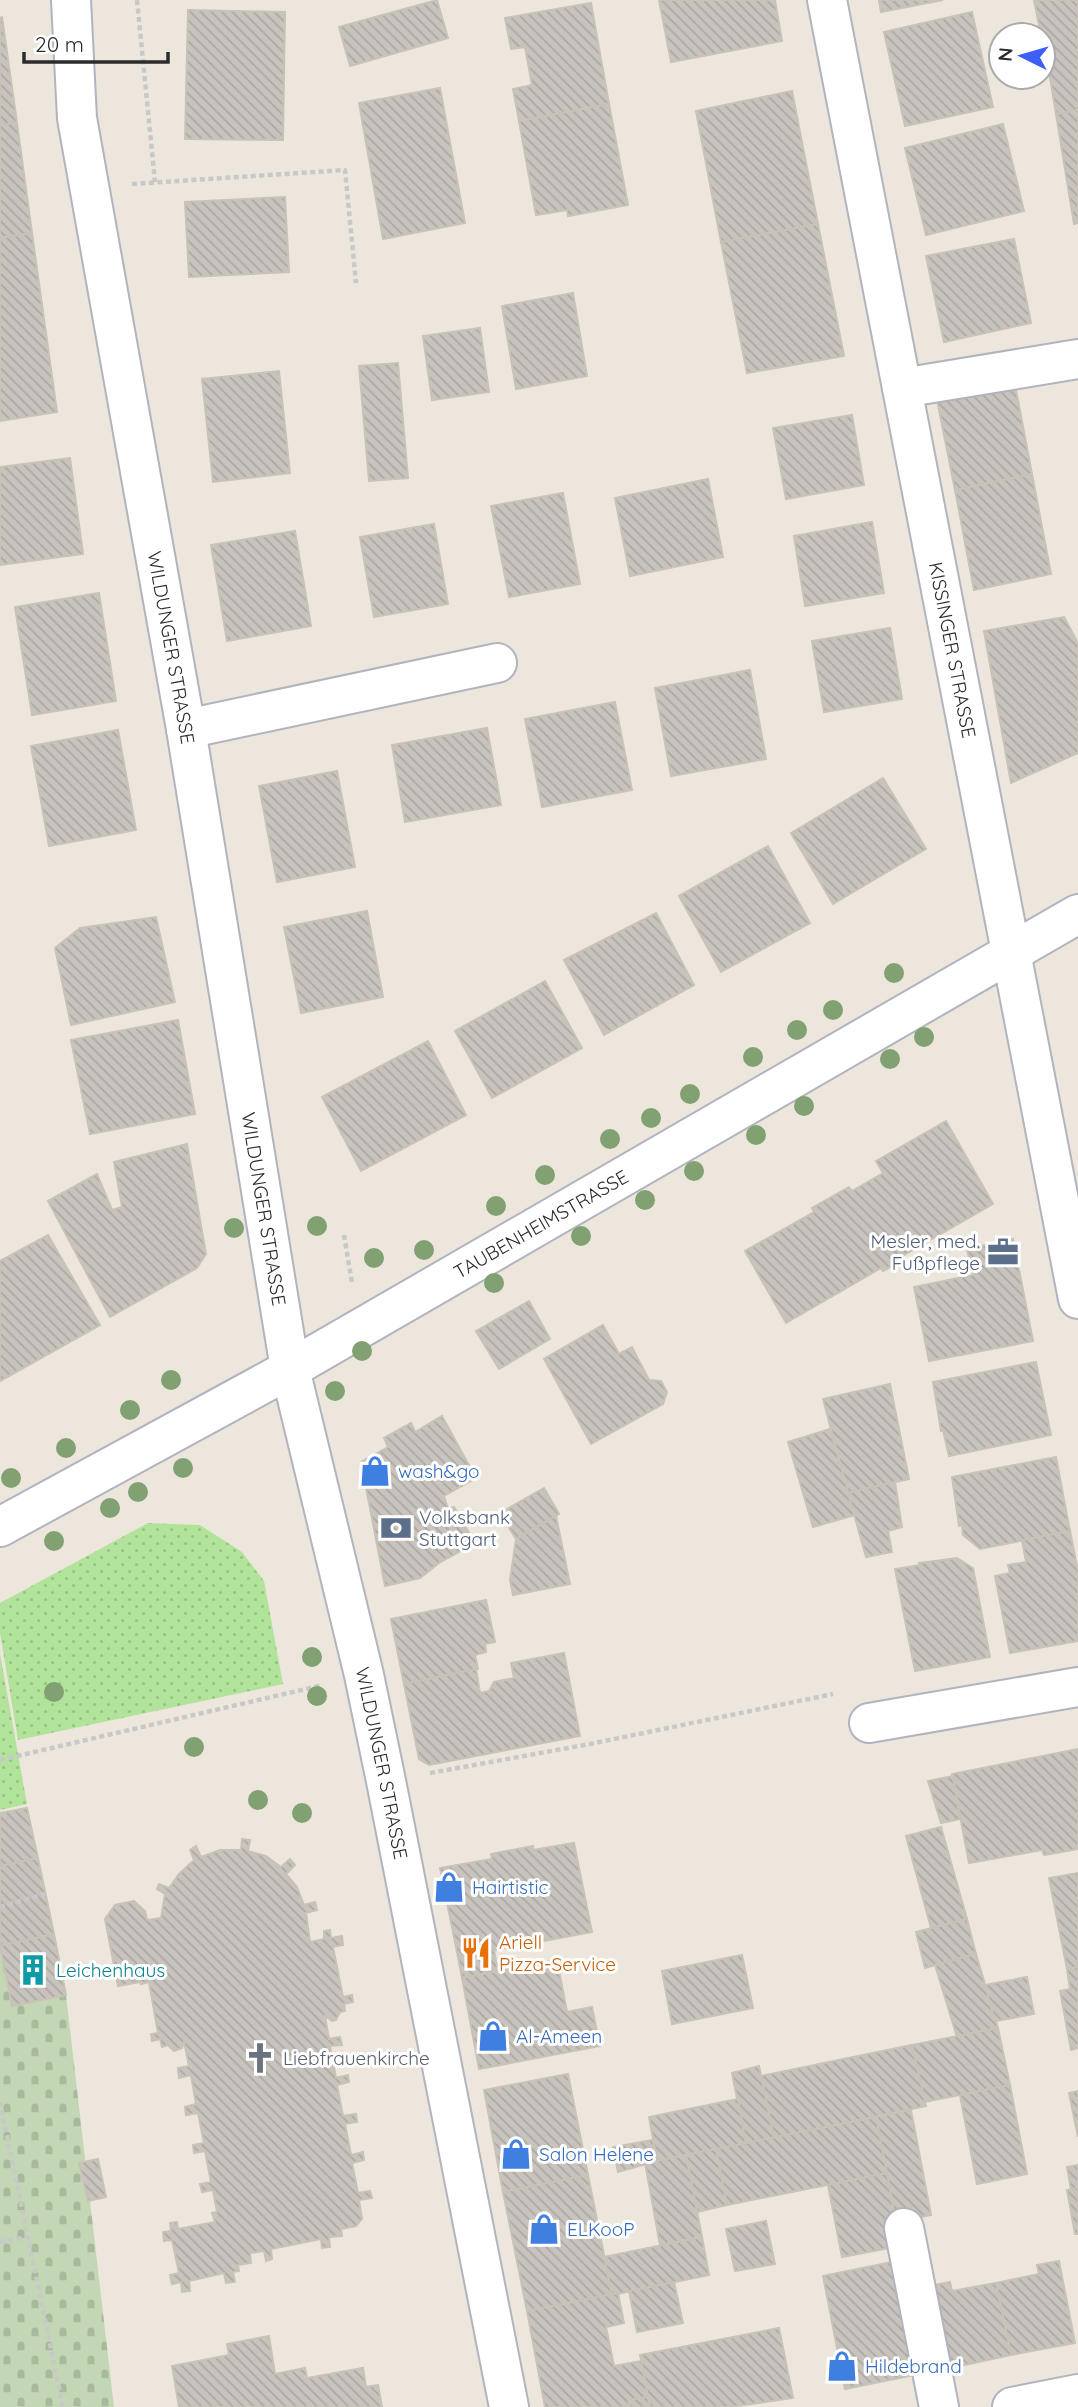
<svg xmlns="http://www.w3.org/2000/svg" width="1078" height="2407" viewBox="0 0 1078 2407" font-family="Quicksand,sans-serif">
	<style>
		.green { fill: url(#green-dots) }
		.cemetery { fill: url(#cemetery-stones) }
		.building { fill: url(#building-back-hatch); stroke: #c8c2b7; stroke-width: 2 }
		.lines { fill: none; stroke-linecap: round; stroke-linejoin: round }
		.minor-casing { stroke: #b1b3bf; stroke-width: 42 }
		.path { stroke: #c8c8c8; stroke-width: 4.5; stroke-dasharray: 5 3.5; stroke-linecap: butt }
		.minor { stroke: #fff; stroke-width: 38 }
		.tree { fill: #81a172 }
		.labels { text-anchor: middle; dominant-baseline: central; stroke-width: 6; stroke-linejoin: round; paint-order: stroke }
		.street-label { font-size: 19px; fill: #2b2b2b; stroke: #fff }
		.service-label { font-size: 19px; fill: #4e5e75; stroke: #fff; text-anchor: end }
		.shop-label { font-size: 19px; fill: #366cbe; stroke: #fff; text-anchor: start }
		.food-label { font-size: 19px; fill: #c56008; stroke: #fff; text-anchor: start }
		.culture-label { font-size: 19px; fill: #0d838f; stroke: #fff; text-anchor: start }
		.worship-label { font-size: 19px; fill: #5b616d; stroke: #fff; text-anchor: start }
	</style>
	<defs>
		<pattern id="green-dots" width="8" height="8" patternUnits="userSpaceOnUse" patternTransform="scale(1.75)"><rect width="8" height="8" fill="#b2e39a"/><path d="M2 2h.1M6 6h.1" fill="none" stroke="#99c385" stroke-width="1.8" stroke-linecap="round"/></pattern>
		<pattern id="cemetery-stones" width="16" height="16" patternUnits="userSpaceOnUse" patternTransform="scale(1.75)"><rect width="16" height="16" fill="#c4d7b4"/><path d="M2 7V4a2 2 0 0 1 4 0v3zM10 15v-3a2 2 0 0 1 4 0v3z" fill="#a9b99b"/></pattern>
		<pattern id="building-back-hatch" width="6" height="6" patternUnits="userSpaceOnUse" patternTransform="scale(1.75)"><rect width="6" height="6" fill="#c8c3bd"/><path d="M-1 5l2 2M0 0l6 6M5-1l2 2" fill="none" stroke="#aca8a3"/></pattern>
	</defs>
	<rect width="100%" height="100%" fill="#ede6dd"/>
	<g class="green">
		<polygon points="148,1523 200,1525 242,1552 264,1581 283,1684 18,1740 0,1633 0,1603"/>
		<polygon points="0,1654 27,1804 0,1810"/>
	</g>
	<polygon class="cemetery" points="27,1808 66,1995 114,2407 0,2407 0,1813"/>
	<g class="building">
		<polygon points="437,0 448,38 350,66 339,27"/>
		<polygon points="659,0 775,0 782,41 671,62"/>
		<polygon points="879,0 943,0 881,12"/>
		<polygon points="1034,0 1078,0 1078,110 1056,114 1043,35 1041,35"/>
		<polygon points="591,3 609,104 519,121 513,89 532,85 525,47 511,49 505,18"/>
		<polygon points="188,10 285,12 283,140 185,139"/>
		<polygon points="972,12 993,107 905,126 884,32"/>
		<polygon points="2,17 17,123 0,125 0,18"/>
		<polygon points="440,88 465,223 383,239 359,103"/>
		<polygon points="792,91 818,224 721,242 696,111"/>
		<polygon points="609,104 628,205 568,216 567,210 536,215 519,121"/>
		<polygon points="1078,110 1078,223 1074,224 1056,114"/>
		<polygon points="17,123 32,233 0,238 0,125"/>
		<polygon points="1003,124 1024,211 926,235 905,148"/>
		<polygon points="285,197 289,272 189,277 185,202"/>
		<polygon points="818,224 844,356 747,373 721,242"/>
		<polygon points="32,233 57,412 0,421 0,238"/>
		<polygon points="1014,239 1031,323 944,342 926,256"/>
		<polygon points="573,293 587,376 516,389 502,306"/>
		<polygon points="480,328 489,392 432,400 423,336"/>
		<polygon points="398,363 408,478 369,481 359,366"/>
		<polygon points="279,371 290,473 213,482 202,379"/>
		<polygon points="1013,374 1032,474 955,490 935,390"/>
		<polygon points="852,415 864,485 786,499 773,428"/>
		<polygon points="70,458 83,554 0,565 0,467"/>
		<polygon points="1032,474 1051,574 974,590 955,490"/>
		<polygon points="708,479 723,557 630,576 615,498"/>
		<polygon points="563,493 580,584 509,597 491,506"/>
		<polygon points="872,522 884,593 805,606 794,536"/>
		<polygon points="434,524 448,604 374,617 360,537"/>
		<polygon points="295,531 311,626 227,641 211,545"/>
		<polygon points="99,593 116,701 32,715 15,607"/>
		<polygon points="1064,617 1078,643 1078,753 1011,783 984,631"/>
		<polygon points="890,628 902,699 824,712 812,641"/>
		<polygon points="750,670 766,759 671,776 655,688"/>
		<polygon points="615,702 632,790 542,807 525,719"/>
		<polygon points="487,728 501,805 405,822 392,745"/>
		<polygon points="118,730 136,830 49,846 31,746"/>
		<polygon points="337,771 355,867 277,882 259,786"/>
		<polygon points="883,778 926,849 833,904 791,833"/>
		<polygon points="768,846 810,923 721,972 679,896"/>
		<polygon points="367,911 383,997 301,1013 284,927"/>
		<polygon points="656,913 694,985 604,1035 564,960"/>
		<polygon points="156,917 175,1002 71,1025 55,948 80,928"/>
		<polygon points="545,981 582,1048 492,1098 455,1031"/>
		<polygon points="178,1020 195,1114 90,1134 71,1040"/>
		<polygon points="428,1041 466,1115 361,1171 322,1097"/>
		<polygon points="946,1121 993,1204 899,1258 900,1262 883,1271 881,1268 786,1323 745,1251 814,1212 812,1208 849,1187 852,1191 883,1173 876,1161"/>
		<polygon points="187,1144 206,1254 197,1268 110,1317 48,1201 97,1174 112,1210 122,1207 114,1162"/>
		<polygon points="48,1235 100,1325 0,1381 0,1261"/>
		<polygon points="1013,1239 1033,1341 929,1361 914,1287 973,1275 967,1249"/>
		<polygon points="529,1301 550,1339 499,1369 476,1331"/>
		<polygon points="603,1325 619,1354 632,1347 649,1380 661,1381 667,1392 663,1404 591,1444 544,1359"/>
		<polygon points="1036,1362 1051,1435 949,1456 943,1430 941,1431 933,1382"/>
		<polygon points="890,1384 909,1479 848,1493 823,1399"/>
		<polygon points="442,1416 476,1478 444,1496 448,1509 454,1507 475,1543 439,1563 420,1578 385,1586 361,1462 388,1447 384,1438 411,1423 415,1432"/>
		<polygon points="830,1429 855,1515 813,1527 788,1442"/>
		<polygon points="1056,1457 1070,1531 980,1549 963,1535 962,1525 959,1526 952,1477"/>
		<polygon points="895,1482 902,1527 888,1531 892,1552 866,1557 848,1493"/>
		<polygon points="544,1488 559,1514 516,1539 500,1513"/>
		<polygon points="556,1516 570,1584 513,1595 510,1580 516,1539"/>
		<polygon points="1070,1531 1078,1571 1078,1641 1010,1653 995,1576 1010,1573 1008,1565 1026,1562 1022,1540"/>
		<polygon points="957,1558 973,1568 990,1657 915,1671 895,1569 920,1565 919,1563"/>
		<polygon points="486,1600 495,1642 485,1644 486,1652 475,1655 478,1669 404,1684 391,1619"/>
		<polygon points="564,1653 580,1736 429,1765 419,1759 404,1684 476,1669 480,1693 489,1691 494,1682 514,1678 511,1663"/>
		<polygon points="1078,1749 1078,1849 1044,1855 1042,1850 969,1863 952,1774"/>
		<polygon points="953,1776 960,1819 941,1823 928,1781"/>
		<polygon points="27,1808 38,1858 0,1866 0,1813"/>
		<polygon points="941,1827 967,1919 931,1928 906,1836"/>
		<polygon points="242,1839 250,1840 248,1851 266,1856 281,1867 290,1859 295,1865 286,1874 297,1887 304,1905 315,1902 317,1910 306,1913 310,1942 324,1939 324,1931 330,1930 331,1938 342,1936 343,1945 333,1947 343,1997 352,1995 353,2002 344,2004 345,2011 340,2012 336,2020 332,2021 325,2016 329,2039 340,2037 342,2045 330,2046 336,2078 348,2075 349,2082 337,2085 343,2116 356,2114 357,2122 345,2124 351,2155 363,2152 364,2160 352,2163 358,2193 370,2191 372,2198 359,2200 362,2219 356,2226 341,2229 342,2236 329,2237 330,2247 322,2248 321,2239 271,2249 272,2259 266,2261 264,2251 250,2253 251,2263 238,2265 239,2271 233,2272 235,2282 226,2283 224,2273 189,2281 190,2291 182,2292 181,2282 172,2284 170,2275 179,2273 172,2240 164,2241 163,2232 171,2231 170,2223 177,2222 178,2229 215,2222 212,2213 217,2212 213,2190 202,2192 200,2184 211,2182 205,2151 194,2153 193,2145 204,2143 198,2113 186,2115 185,2107 196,2104 191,2075 179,2078 178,2068 189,2066 184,2042 182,2048 174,2051 168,2045 162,2047 160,2039 152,2041 151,2034 158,2033 149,1982 141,1984 140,1982 118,1986 105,1919 115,1905 134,1901 145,1911 147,1920 161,1918 165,1894 157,1889 159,1884 169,1888 179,1874 194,1860 190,1850 196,1846 201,1857 220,1850 241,1850"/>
		<polygon points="574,1843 592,1932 458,1957 440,1868 492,1859 491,1854 533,1846 533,1850"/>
		<polygon points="38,1858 54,1934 0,1946 0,1866"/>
		<polygon points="1078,1873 1078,1967 1067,1969 1049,1878"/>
		<polygon points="967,1919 976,1954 925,1968 916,1932"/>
		<polygon points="54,1934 66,1995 12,2006 0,1946"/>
		<polygon points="494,1950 498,1972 462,1978 458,1957"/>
		<polygon points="976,1954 998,2028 957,2037 935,1965"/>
		<polygon points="742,1955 753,2008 672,2024 662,1971"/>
		<polygon points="557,1960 567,2012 592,2007 600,2046 479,2069 462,1978"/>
		<polygon points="1078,1967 1078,2048 1071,2050 1060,1991 1070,1989 1067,1969"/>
		<polygon points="1027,1977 1034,2014 995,2021 985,1985"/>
		<polygon points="998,2028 1010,2085 924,2102 912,2045"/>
		<polygon points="912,2045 926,2106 774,2138 761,2076"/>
		<polygon points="759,2066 774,2138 746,2144 732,2073"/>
		<polygon points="568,2074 588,2175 503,2192 484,2090"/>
		<polygon points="1010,2085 1027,2174 977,2184 960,2095"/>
		<polygon points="1078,2091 1078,2137 1069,2093"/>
		<polygon points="738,2099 746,2144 657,2161 649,2117"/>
		<polygon points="911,2110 931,2215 896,2222 876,2117"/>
		<polygon points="876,2117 887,2173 727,2205 716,2149"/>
		<polygon points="653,2140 657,2161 618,2172 613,2147"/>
		<polygon points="716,2149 727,2205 697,2212 686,2155"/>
		<polygon points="686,2155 702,2237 660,2245 645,2163"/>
		<polygon points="98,2159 106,2197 88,2201 79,2163"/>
		<polygon points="1078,2165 1078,2188 1071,2190 1067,2167"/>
		<polygon points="887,2173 900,2246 842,2257 828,2185"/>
		<polygon points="588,2175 612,2295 527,2311 503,2192"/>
		<polygon points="1078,2188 1078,2234 1075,2234 1067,2190"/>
		<polygon points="766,2221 775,2264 735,2271 726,2229"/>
		<polygon points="702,2237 709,2275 612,2295 604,2257"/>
		<polygon points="902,2260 924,2373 845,2389 823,2276"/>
		<polygon points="1059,2261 1075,2343 1011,2355 996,2283 1039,2274 1037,2265"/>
		<polygon points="674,2282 683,2323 637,2332 629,2291"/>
		<polygon points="950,2282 952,2291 996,2283 1011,2355 946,2369 929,2286"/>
		<polygon points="618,2293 624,2323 606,2327 614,2366 642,2361 648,2397 629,2400 630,2407 545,2407 527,2311"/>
		<polygon points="779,2328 793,2398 730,2407 650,2407 640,2355"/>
		<polygon points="269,2336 275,2374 305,2368 307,2378 363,2368 366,2387 378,2385 382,2407 179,2407 172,2366 229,2355 227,2344"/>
		<polygon points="648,2397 650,2407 630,2407 629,2400"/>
	</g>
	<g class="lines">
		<defs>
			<g id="minor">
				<path id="s1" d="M71,0L77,118L186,729L290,1369L364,1675L386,1781L509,2407"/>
				<path id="s2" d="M827,0L1078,1299"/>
				<polyline points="902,388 1078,359"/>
				<polyline points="186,729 497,663"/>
				<path id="s3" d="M0,1527L290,1369L1078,914"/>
				<polyline points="869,1723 1078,1687"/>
				<polyline points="904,2228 939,2407"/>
				<polyline points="1012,2407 1078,2394"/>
			</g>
		</defs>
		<use href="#minor" class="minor-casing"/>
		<g class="path">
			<polyline points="137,0 155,182"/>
			<polyline points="132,184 345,170 356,283"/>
			<polyline points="344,1235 352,1283"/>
			<polyline points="0,1760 323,1685"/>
			<polyline points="430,1773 590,1744 833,1694"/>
			<polyline points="0,1907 45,1894"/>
			<polyline points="0,2102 63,2407"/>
			<polyline points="0,2242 27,2237"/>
		</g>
		<use href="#minor" class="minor"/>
	</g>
	<g class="tree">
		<circle cx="894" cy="973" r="10"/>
		<circle cx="833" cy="1010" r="10"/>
		<circle cx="797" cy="1030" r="10"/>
		<circle cx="924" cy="1037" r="10"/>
		<circle cx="753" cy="1057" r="10"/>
		<circle cx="890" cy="1059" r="10"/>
		<circle cx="690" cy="1094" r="10"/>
		<circle cx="804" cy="1106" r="10"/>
		<circle cx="651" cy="1118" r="10"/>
		<circle cx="756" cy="1135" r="10"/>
		<circle cx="610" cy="1139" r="10"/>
		<circle cx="694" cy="1171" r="10"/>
		<circle cx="545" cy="1175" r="10"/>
		<circle cx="645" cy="1200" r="10"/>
		<circle cx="496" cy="1206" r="10"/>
		<circle cx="317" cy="1226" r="10"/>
		<circle cx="234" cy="1228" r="10"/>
		<circle cx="581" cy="1236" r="10"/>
		<circle cx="424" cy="1250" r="10"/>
		<circle cx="374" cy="1258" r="10"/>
		<circle cx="494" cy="1283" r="10"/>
		<circle cx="362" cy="1351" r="10"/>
		<circle cx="171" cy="1380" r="10"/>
		<circle cx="335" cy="1391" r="10"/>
		<circle cx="130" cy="1410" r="10"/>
		<circle cx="66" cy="1448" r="10"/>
		<circle cx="183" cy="1468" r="10"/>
		<circle cx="11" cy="1478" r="10"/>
		<circle cx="138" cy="1492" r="10"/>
		<circle cx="110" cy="1508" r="10"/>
		<circle cx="54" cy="1541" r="10"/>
		<circle cx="312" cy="1657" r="10"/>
		<circle cx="54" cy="1692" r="10"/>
		<circle cx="317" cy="1696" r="10"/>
		<circle cx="194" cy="1747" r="10"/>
		<circle cx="258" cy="1800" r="10"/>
		<circle cx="302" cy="1813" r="10"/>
	</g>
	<defs>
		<symbol id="office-bare" viewBox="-9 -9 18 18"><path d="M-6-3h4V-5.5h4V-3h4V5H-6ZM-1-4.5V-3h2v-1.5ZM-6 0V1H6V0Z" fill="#5c6f8a" stroke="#fff" stroke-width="2.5" paint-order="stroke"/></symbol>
		<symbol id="shop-bare" viewBox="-9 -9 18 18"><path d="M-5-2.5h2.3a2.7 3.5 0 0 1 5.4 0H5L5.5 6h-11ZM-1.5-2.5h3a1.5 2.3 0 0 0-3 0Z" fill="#3f7fe0" stroke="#fff" stroke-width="2.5" paint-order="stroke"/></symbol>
		<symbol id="bank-bare" viewBox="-9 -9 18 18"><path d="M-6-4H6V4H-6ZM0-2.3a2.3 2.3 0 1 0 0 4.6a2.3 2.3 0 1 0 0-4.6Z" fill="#5c6f8a" stroke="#fff" stroke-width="2.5" paint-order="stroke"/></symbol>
		<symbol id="restaurant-bare" viewBox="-9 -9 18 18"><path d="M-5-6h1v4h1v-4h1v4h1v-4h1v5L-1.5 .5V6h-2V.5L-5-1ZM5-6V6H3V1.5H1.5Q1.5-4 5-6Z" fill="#e8710a" stroke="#fff" stroke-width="2.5" paint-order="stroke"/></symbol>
		<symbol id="building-bare" viewBox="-9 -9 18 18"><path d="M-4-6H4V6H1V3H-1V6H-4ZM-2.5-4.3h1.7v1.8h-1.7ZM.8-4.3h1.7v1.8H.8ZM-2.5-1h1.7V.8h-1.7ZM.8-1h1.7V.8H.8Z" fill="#0f9aa8" stroke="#fff" stroke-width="2.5" paint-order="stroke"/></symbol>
		<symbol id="church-bare" viewBox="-9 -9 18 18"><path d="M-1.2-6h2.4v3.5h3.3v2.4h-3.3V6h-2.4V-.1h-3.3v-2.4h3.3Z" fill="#6b7280" stroke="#fff" stroke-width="2.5" paint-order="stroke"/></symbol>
	</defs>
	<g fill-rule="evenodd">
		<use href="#office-bare" x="981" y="1230" width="44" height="44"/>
		<use href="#shop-bare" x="353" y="1449" width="44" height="44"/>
		<use href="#bank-bare" x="374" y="1506" width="44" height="44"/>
		<use href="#shop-bare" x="427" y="1865" width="44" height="44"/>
		<use href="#restaurant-bare" x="454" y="1931" width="44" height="44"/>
		<use href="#building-bare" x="11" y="1948" width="44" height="44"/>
		<use href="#shop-bare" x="471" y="2014" width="44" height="44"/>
		<use href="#church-bare" x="238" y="2036" width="44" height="44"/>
		<use href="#shop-bare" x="494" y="2132" width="44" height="44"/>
		<use href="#shop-bare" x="522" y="2207" width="44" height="44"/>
		<use href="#shop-bare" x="820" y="2344" width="44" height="44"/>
	</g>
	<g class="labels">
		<g class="street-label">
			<text stroke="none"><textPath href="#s1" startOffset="656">WILDUNGER STRASSE</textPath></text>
			<text stroke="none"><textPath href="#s2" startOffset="662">KISSINGER STRASSE</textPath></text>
			<text stroke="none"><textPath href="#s1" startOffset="1225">WILDUNGER STRASSE</textPath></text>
			<text stroke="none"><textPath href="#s3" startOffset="620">TAUBENHEIMSTRASSE</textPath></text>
			<text stroke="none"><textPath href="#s1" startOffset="1792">WILDUNGER STRASSE</textPath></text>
		</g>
		<g class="service-label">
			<text x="980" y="1241">Mesler, med.<tspan x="980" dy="22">Fußpflege</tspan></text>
			<text x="419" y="1517" text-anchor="start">Volksbank<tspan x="419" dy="22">Stuttgart</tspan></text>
		</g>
		<g class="shop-label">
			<text x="398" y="1471">wash&amp;go</text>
			<text x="472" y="1887">Hairtistic</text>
			<text x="516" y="2036">Al-Ameen</text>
			<text x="539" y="2154">Salon Helene</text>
			<text x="567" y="2229">ELKooP</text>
			<text x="865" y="2366">Hildebrand</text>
		</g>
		<g class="food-label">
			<text x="499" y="1942">Ariell<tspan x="499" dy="22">Pizza-Service</tspan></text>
		</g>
		<g class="culture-label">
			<text x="56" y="1970">Leichenhaus</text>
		</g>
		<g class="worship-label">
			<text x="283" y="2058">Liebfrauenkirche</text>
		</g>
	</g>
	<g transform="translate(1022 56) rotate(275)"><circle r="33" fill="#ffffff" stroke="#aaaaaa" stroke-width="2"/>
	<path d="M0-5L12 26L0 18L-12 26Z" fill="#3e5ef9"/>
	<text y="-10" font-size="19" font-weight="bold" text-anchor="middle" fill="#2b2b2b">N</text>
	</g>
	<path d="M24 52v10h144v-10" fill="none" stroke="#2b2b2b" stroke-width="3.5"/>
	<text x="35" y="52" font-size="21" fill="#2b2b2b" stroke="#ffffff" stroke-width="5" paint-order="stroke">20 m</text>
</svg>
